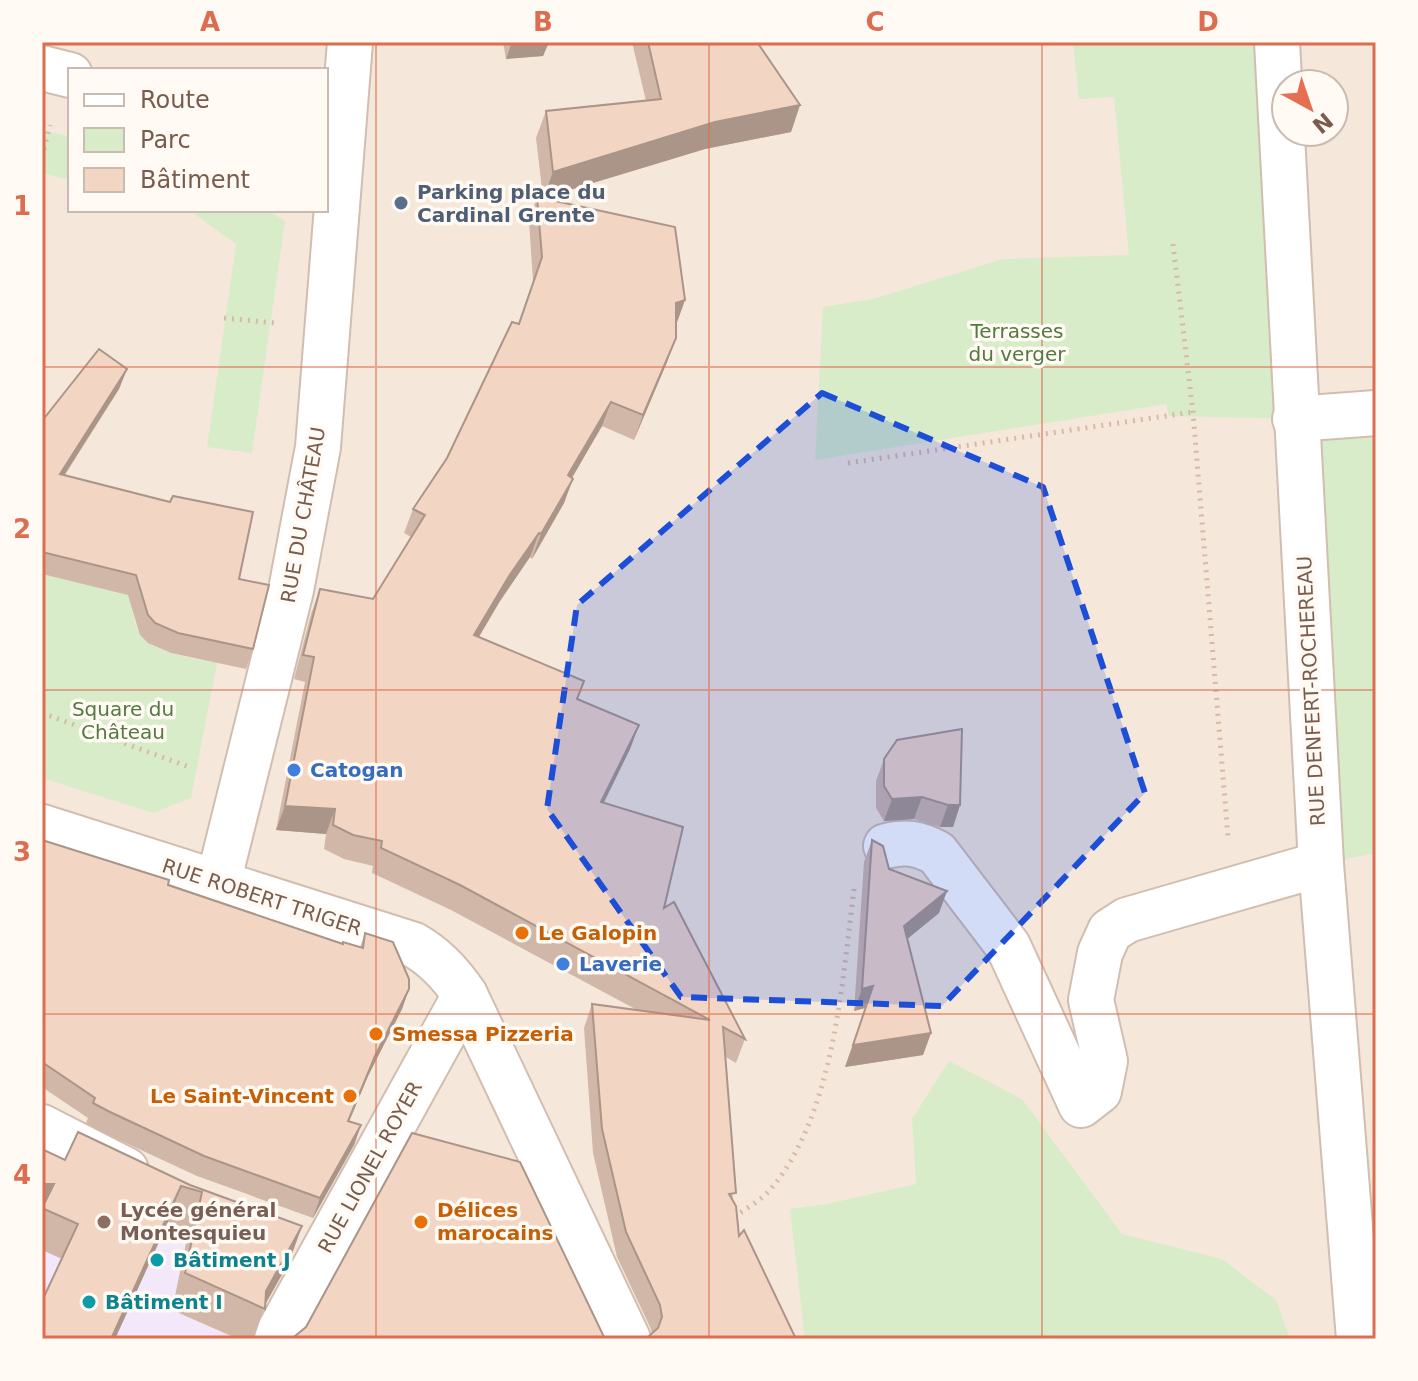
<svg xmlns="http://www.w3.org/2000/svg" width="1418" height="1381" viewBox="0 0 1418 1381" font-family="'DejaVu Sans',sans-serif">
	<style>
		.residential { fill: #f5e8da; fill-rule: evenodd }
		.education { fill: #f3e8fa }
		.green { fill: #d8ecc9 }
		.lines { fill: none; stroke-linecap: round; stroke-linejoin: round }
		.minor-casing { stroke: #d1beb0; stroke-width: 48 }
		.path { stroke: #d9b8a5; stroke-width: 5; stroke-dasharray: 2 6; stroke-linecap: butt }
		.minor { stroke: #fff; stroke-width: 44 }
		.wall { fill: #d1b7a8 }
		.shaded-wall { fill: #aa9588 }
		.building { fill: #f3d5c3; stroke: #aa9588; stroke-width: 2 }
		.marked { fill: #1d4ed8; fill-opacity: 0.2; stroke: #1d4ed8; stroke-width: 6; stroke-dasharray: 16 10; stroke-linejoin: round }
		.grid { fill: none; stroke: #dc6d51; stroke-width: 2; stroke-opacity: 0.55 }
		.service-dot { fill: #5c6f8a; stroke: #fffaf3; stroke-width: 3 }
		.shop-dot { fill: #3f7fe0; stroke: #fffaf3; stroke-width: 3 }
		.food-dot { fill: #e8710a; stroke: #fffaf3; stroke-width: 3 }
		.education-dot { fill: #8d6e63; stroke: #fffaf3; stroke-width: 3 }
		.culture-dot { fill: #0f9aa8; stroke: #fffaf3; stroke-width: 3 }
		.labels { text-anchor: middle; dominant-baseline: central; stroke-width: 7; stroke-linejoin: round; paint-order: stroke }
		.service-label { font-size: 20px; font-weight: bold; fill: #4e5e75; stroke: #fffaf3; text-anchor: start }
		.park-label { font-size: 20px; fill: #537a41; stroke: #fffaf3 }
		.street-label { font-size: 20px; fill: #7a5c4d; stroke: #fffaf3 }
		.shop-label { font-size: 20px; font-weight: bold; fill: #366cbe; stroke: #fffaf3; text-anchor: start }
		.food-label { font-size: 20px; font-weight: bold; fill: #c56008; stroke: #fffaf3; text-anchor: start }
		.education-label { font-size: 20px; font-weight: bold; fill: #785e54; stroke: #fffaf3; text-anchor: start }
		.culture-label { font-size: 20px; font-weight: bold; fill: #0d838f; stroke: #fffaf3; text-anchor: start }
		.neatline { fill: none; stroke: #dc6d51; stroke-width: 3 }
		.grid-label { font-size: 26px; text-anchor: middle; font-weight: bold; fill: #dc6d51 }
	</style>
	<rect width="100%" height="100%" fill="#fdf6ec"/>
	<path class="residential" d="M42,42H1376V1339H42ZM70,70H326V210H70ZM1286,84H1334V132H1286Z"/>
	<polygon class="education" points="42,1166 272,1269 234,1339 42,1339"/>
	<g class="green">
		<polygon points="1073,42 1277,42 1295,418 1376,413 1376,853 1321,864 1295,419 1169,416 1166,404 815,460 823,307 873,299 1003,259 1129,255 1114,97 1079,99"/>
		<polygon points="42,130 70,137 70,180 42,173"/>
		<polygon points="189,210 267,210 285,221 252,453 207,447 236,244"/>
		<path d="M42,574L133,596C128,653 175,654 217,663L191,798L153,813L42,778Z"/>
		<polygon points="949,1061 1022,1099 1122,1234 1222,1259 1276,1300 1290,1339 805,1339 790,1209 827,1204 916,1184 912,1119"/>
	</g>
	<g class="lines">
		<defs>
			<g id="minor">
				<polyline points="1277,42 1321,864 1359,1339"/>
				<polyline points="42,68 70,75"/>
				<polyline points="1295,419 1376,413"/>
				<path d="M42,827L414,945C435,957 451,974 465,995L628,1339"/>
				<path d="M886,846C906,841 918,843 937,853L1008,946L1081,1105L1099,1091L1105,1061L1091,1000L1100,953L1110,931L1127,920L1321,864"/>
				<polyline points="218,883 291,590 318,447 350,42"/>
				<polyline points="42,1127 126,1170"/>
				<polyline points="275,1339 465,995"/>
			</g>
		</defs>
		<use href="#minor" class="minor-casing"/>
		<g class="path">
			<polyline points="42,157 50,125"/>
			<polyline points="1173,244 1193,412 1228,837"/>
			<polyline points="224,318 275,323"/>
			<polyline points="848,463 1193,412"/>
			<polyline points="42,713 192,768"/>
			<path d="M734,1217C745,1209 760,1201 769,1191C834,1117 842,983 854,889"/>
		</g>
		<use href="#minor" class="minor"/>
	</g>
	<g class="wall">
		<polygon points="503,42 549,42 543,56 506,59"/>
		<polygon points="632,42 757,42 800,105 791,132 705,149 544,198 685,300 676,325 667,362 634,440 602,426 572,478 564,503 532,559 530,557 500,601 479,637 578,699 639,725 630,749 604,803 664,908 745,1039 736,1063 726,1057 733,1200 739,1236 796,1339 648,1339 652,1334 651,1329 617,1257 593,1153 584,1028 592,1004 637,1010 451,910 372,873 373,866 344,859 324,849 326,834 276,830 305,682 294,679 311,614 320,589 373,599 411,537 404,533 413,509 447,458 518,324 533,281 529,221 537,197 543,198 536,138 546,111 646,101"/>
		<polygon points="127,369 119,389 65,475 239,579 253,649 246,669 171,653 148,643 140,635 128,595 42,574 42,421"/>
		<polygon points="884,759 960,805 953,827 940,827 914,819 884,821 876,808 876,781"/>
		<polygon points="42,840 343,944 360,947 365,933 409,989 402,1009 368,1076 349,1121 361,1125 354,1145 313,1218 197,1176 100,1131 86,1123 88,1118 42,1087"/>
		<polygon points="872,840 889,869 939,913 907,939 931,1033 923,1055 845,1067 865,1008 854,1011 864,862"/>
		<polygon points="42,1149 65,1160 190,1185 302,1226 289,1262 265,1305 254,1339 238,1339 172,1310 189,1229 168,1222 115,1339 42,1339 62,1259 42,1250"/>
	</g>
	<g class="shaded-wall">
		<polygon points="512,42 549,42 543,56 506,59"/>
		<polygon points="800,105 791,132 705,149 543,198 553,172 715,122"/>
		<polygon points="685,300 676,325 667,327 676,303"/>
		<polygon points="676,338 667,362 634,440 643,415"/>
		<polygon points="127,369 119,389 52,494 60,474"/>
		<polygon points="611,402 602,426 559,500 568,475"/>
		<polygon points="573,479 564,503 532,559 541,534"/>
		<polygon points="539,533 530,557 500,601 465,660 474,635 509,576"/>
		<polygon points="639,725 630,749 592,826 601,802"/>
		<polygon points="922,797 914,819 884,821 892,799"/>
		<polygon points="948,805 960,805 953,827 940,827"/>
		<polygon points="285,806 335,809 326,834 276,830"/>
		<polygon points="947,891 939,913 896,948 904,926"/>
		<polygon points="873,986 865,1008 854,1011 862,989"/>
		<polygon points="409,989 402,1009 368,1076 341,1141 375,1056"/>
		<polygon points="931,1033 923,1055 845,1067 853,1045"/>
		<polygon points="361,1125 354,1145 313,1218 320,1198"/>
		<polygon points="42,1184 54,1184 42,1209"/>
		<polygon points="181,1186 168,1222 115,1339 111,1339"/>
		<polygon points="302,1226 289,1262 263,1308 266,1291"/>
	</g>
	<g class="building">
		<polygon points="648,42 757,42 800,105 715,122 553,172 546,111 661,99"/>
		<polygon points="537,197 675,227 685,300 676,303 676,338 643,415 611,402 568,475 573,479 541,534 539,533 509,576 474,635 584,681 577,699 639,725 601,802 683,827 664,908 674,902 745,1039 723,1027 736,1193 729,1194 736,1206 739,1236 744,1230 796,1339 650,1339 649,1336 658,1328 662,1317 660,1305 626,1232 602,1129 592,1004 710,1020 460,885 381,848 382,841 353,835 333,825 335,809 285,806 314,657 303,655 320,589 373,599 425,515 413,509 447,458 512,322 519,324 542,257"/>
		<polygon points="99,349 127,369 60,474 170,502 173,496 253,512 239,579 269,585 253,649 178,633 155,623 148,615 136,575 42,552 42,421"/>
		<polygon points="962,729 960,805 948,805 922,797 892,799 884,786 884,759 897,740"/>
		<polygon points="42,840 169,880 168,885 343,944 343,942 363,948 365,933 393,942 409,979 409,989 375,1056 348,1121 361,1125 320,1198 204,1156 108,1111 93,1103 95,1098 42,1062"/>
		<polygon points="872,840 883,846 889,869 947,891 904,926 931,1033 853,1045 873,986 862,989"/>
		<polygon points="78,1132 190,1185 302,1226 266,1291 265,1309 185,1273 202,1192 181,1186 111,1339 42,1339 42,1301 78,1224 42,1208 54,1184 42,1184 42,1149 65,1160"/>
		<polygon points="412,1133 520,1162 605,1339 301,1339 295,1336 306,1327"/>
	</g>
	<path class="marked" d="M822,393L1043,487L1145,793L942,1006L681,997L547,809L577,605Z"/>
	<path class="grid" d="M376,42V1339M709,42V1339M1042,42V1339M42,367H1376M42,690H1376M42,1014H1376"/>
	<circle class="service-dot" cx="401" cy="203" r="8"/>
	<g class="shop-dot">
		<circle cx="294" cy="770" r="8"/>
		<circle cx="563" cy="964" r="8"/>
	</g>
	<g class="food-dot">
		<circle cx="522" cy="933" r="8"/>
		<circle cx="376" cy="1034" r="8"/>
		<circle cx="350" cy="1096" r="8"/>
		<circle cx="421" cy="1222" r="8"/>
	</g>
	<circle class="education-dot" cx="104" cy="1222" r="8"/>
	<g class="culture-dot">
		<circle cx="157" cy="1260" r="8"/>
		<circle cx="89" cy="1302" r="8"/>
	</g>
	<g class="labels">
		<g class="service-label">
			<text x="417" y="192">Parking place du<tspan x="417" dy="23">Cardinal Grente</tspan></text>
		</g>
		<g class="park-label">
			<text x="1017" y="331">Terrasses<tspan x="1017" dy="23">du verger</tspan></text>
			<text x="123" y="709">Square du<tspan x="123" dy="23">Château</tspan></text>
		</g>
		<g class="street-label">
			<text transform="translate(303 515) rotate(-80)">RUE DU CHÂTEAU</text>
			<text transform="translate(1311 691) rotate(-93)">RUE DENFERT-ROCHEREAU</text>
			<text transform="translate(262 897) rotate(18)">RUE ROBERT TRIGER</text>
			<text transform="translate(370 1167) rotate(-61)">RUE LIONEL ROYER</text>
		</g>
		<g class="shop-label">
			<text x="310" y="770">Catogan</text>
			<text x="579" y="964">Laverie</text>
		</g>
		<g class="food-label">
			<text x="538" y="933">Le Galopin</text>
			<text x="392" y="1034">Smessa Pizzeria</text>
			<text x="334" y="1096" text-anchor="end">Le Saint-Vincent</text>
			<text x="437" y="1210">Délices<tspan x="437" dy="23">marocains</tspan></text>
		</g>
		<g class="education-label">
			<text x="120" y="1210">Lycée général<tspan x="120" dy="23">Montesquieu</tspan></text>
		</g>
		<g class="culture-label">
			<text x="173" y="1260">Bâtiment J</text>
			<text x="105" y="1302">Bâtiment I</text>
		</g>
	</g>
	<rect width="1418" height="1381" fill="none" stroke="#fffaf3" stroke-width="88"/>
	<rect x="68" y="68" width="260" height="144" fill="#fffaf3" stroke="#cabbb1" stroke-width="2"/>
	<rect x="84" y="94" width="40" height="12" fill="#ffffff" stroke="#cabbb1" stroke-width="2"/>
	<text x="140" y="108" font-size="24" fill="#7a5c4d">Route</text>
	<rect x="84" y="128" width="40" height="24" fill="#d8ecc9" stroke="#cabbb1" stroke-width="2"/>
	<text x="140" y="148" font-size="24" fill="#7a5c4d">Parc</text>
	<rect x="84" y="168" width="40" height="24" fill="#f3d5c3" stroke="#cabbb1" stroke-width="2"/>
	<text x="140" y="188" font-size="24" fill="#7a5c4d">Bâtiment</text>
	<g transform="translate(1310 108) rotate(140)"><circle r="38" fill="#fffaf3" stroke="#cabbb1" stroke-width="2"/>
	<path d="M0-6L14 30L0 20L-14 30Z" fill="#e76f51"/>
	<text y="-12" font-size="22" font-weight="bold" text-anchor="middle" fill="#7a5c4d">N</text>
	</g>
	<rect x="44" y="44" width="1330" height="1293" class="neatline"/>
	<g class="grid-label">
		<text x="210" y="31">A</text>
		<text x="543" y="31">B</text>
		<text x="875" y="31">C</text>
		<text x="1208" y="31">D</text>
		<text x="22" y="215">1</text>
		<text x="22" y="538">2</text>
		<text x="22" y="861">3</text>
		<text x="22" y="1184">4</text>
	</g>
</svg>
